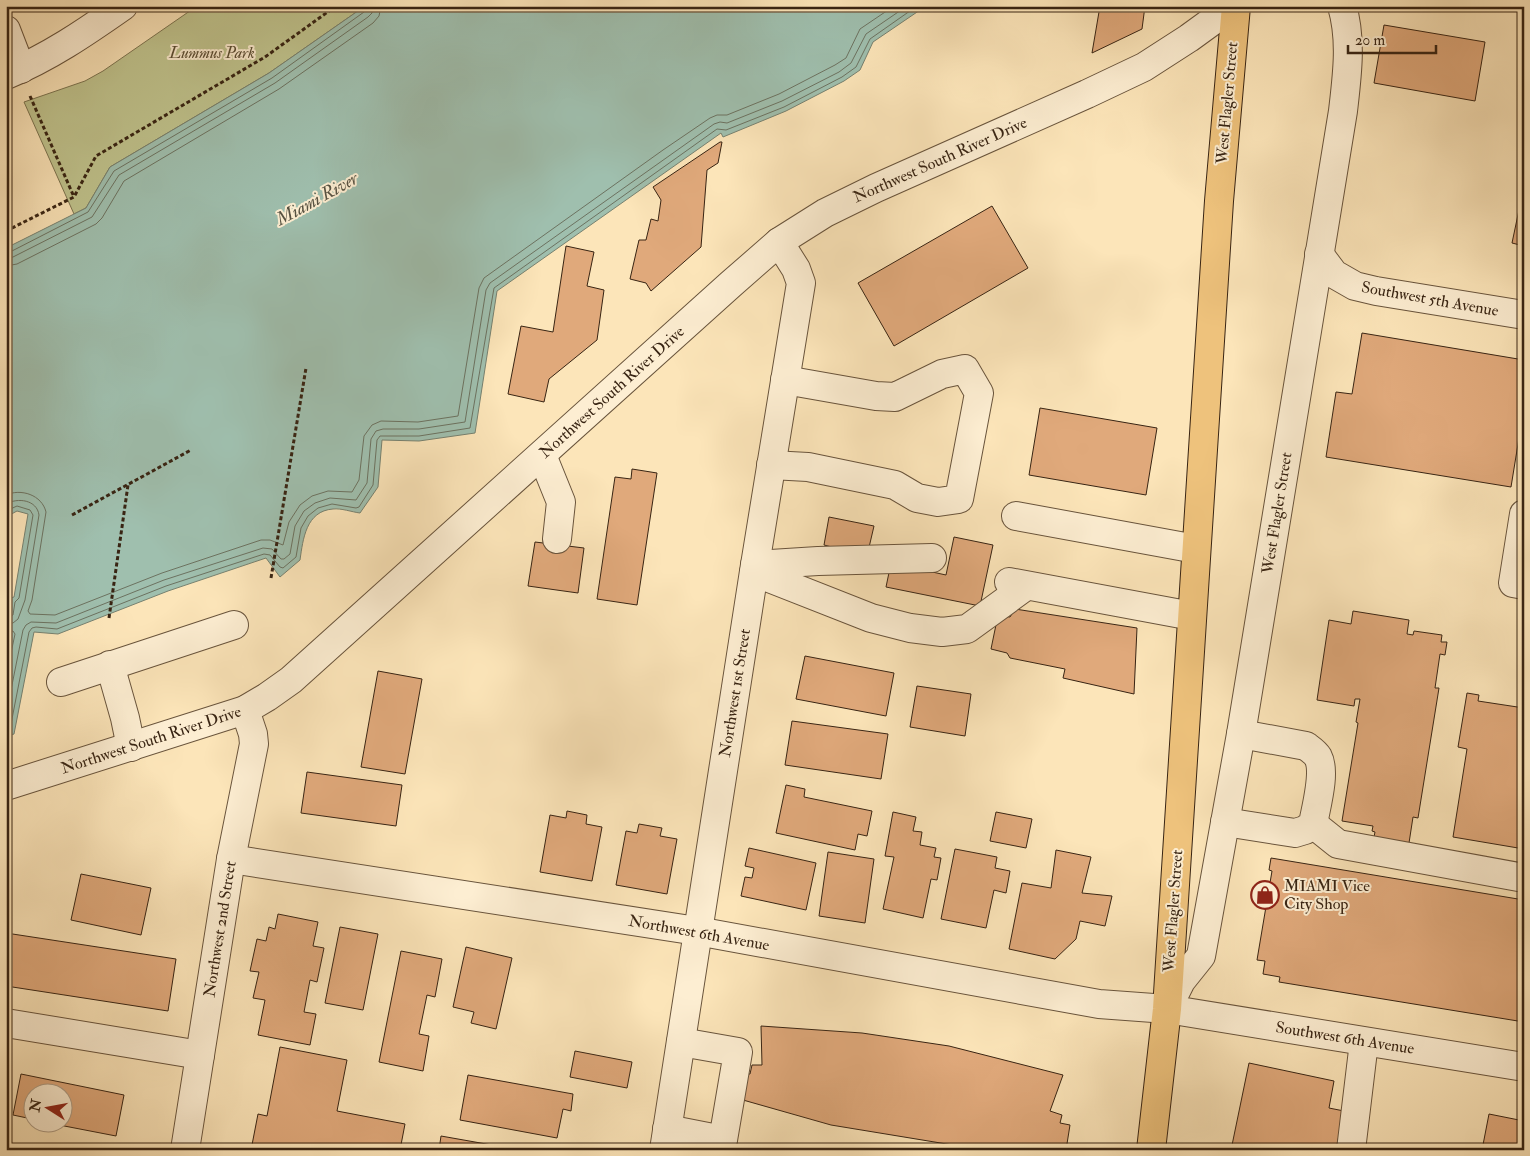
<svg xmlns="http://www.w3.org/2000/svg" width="1530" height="1156" viewBox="0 0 1530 1156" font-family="'IM FELL Double Pica',serif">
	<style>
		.green { fill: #c0c48e; stroke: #7c7450 }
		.water { fill: #9fbfae; stroke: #768170 }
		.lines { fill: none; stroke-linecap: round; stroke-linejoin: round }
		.shore { stroke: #6c7260; stroke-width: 1 }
		.building { fill: #e0a97b; stroke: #382413 }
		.minor-casing { stroke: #69543c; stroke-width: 30 }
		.major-casing { stroke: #382413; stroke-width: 30 }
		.path { stroke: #382413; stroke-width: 3; stroke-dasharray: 4 2.5; stroke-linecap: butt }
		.minor { stroke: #fdeed2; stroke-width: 28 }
		.major { stroke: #eec27c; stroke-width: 28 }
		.labels { text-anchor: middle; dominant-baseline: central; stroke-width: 4; stroke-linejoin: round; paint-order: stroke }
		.park-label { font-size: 16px; font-style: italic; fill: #5a4c32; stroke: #fdeed2 }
		.street-label { font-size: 16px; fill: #382413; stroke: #fdeed2 }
		.poi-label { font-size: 16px; fill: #382413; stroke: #fdeed2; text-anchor: start }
		.water-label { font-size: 18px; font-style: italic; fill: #575242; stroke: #fdeed2 }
	</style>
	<rect width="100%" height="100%" fill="#fce5b9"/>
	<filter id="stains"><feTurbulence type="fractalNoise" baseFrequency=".004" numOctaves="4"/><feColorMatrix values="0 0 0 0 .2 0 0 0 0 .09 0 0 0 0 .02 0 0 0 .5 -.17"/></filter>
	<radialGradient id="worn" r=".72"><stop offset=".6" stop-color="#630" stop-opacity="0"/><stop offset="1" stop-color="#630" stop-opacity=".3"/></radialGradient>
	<polygon class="green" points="197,6 365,6 269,73 110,167 86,208 74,214 24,102 85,81 103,71"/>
	<path class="water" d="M365,6H930L923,8L873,42L860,70L844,81L786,111L723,137L721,133L497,291L475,433L419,441L382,440L378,487L360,513C352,512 341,508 333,509C306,511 303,539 300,560L280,577L266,558L168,591L58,634L34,632L14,734L6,737V627L11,598L14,597L28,514L17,511L6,517V248L86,208L110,167L269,73Z"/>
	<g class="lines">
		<g class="shore">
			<polyline points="6,252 10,252 88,212 114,171 272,78 364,12 367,6"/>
			<polyline points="6,259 13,257 92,217 119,175 275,83 368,17 372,13 373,6"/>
			<polyline points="6,266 17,264 96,224 102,218 124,181 279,89 373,23 379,16 381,6"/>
			<path d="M6,495C21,488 42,495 46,512L32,600L28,611L30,614L55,615L162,573L261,540H270L283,545L289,522L300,505L312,496L328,491L352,492L359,480L364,436L372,425L381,421L418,422L458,416L479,288L484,278L663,150L710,118L717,115H727L779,94L835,65L846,58L860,29L894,6"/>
			<path d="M6,504C18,497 37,500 39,515L25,600L18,619L13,623L6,624"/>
			<polyline points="6,511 17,506 30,510 33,515 19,598 15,602 13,615 6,618"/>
			<polyline points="6,632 13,631 15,634 6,677"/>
			<polyline points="6,715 23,630 26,625 31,622 56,623 164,580 263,548 272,549 281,559 284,559 290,554 295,526 304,511 315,503 330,498 356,500 367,483 371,439 376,431 383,429 419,429 465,422 486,290 490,283 714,124 720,122 727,123 782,101 839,72 851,63 866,34 907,6"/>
			<polyline points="6,731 10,729 29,632 32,628 36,627 57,629 166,586 264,554 270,555 280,567 283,568 296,557 301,528 308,516 318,508 332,504 356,508 359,507 373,485 377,440 380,436 419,436 470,428 494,288 717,129 726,130 784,107 842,77 856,67 870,39 917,6"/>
		</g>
	</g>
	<g class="building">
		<polygon points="1100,6 1145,6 1142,29 1092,53"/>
		<polygon points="1384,25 1485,42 1475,101 1374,83"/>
		<polygon points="720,142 722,142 718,163 707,170 701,247 651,291 646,283 630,279 639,240 646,240 651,219 658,221 661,200 653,187"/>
		<polygon points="1524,186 1524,246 1512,243"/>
		<polygon points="992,206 1028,268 894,346 858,283"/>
		<polygon points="566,246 594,252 587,286 604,290 597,340 549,379 544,402 508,394 521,326 553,332"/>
		<polygon points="1362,333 1524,360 1524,407 1511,487 1326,457 1336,392 1352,394"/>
		<polygon points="1040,408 1157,428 1146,495 1029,475"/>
		<polygon points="632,469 657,473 637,605 597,599 615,477 631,479"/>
		<polygon points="829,517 874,526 867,556 824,545"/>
		<polygon points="954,537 993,545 980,606 886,587 891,563 946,575"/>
		<polygon points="535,542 584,548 578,593 528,586"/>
		<polygon points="1015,609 1137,628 1134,694 1063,678 1065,669 1010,658 1007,653 991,649 998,615 1010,617"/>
		<polygon points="1353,611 1409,620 1407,634 1413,635 1414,631 1442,635 1441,642 1447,642 1445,655 1440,654 1435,688 1439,688 1418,818 1413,817 1409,843 1374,837 1375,832 1372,831 1373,826 1342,821 1358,723 1356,722 1360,699 1355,699 1354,706 1317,700 1329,620 1351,624"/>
		<polygon points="805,656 894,673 886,716 796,699"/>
		<polygon points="378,671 422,679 405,774 361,767"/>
		<polygon points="917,686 971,694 965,736 910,727"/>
		<polygon points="1467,693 1479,695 1478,701 1524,708 1524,849 1453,837 1467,749 1458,747"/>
		<polygon points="792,721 888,734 881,779 785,765"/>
		<polygon points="307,772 402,785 396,826 301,813"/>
		<polygon points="786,785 805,789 804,797 872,811 867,836 858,834 855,850 776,833"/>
		<polygon points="567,811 587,815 586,824 602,827 592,881 540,872 550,815 566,818"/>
		<polygon points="893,812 916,817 913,831 922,832 920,845 936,848 934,857 941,858 937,880 931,879 923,918 883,909 894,857 885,856"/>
		<polygon points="996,812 1032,819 1026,848 990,841"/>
		<polygon points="639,824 662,828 660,836 677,839 667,894 616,885 626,831 637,833"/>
		<polygon points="749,848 816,863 806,910 741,896 745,877 752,878 754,868 745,866"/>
		<polygon points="955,849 997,857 995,868 1010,871 1006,893 994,890 986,928 941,919"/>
		<polygon points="1056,850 1091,857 1082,893 1112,896 1105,926 1080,921 1076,939 1055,959 1009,949 1022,883 1051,888"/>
		<polygon points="828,852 874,859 865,923 819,916"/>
		<polygon points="1271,858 1524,900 1524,1022 1279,982 1280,977 1263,974 1265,961 1257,960 1272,871 1269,870"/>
		<polygon points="81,874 151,888 141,935 71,920"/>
		<polygon points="278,914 318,922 313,946 324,948 317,982 310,980 304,1012 316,1014 310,1045 258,1035 265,1000 253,998 259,972 250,971 257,939 266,941 269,927 275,929"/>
		<polygon points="340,927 378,934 363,1010 325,1003"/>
		<polygon points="6,933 176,959 168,1011 6,986"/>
		<polygon points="466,947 512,958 496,1029 471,1023 474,1012 453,1007"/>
		<polygon points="401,951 442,959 435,997 427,995 419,1034 429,1036 423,1071 379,1062"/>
		<polygon points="761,1026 862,1033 949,1046 1063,1075 1050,1111 1062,1115 1060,1123 1070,1125 1066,1150 971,1148 831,1125 743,1100 746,1074 750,1074 752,1065 762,1065"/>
		<polygon points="280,1047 347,1060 337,1111 405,1124 400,1150 251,1150 258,1114 267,1116"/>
		<polygon points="575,1051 632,1062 627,1088 570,1077"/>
		<polygon points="1249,1063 1334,1081 1329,1108 1344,1111 1336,1150 1231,1150"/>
		<polygon points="21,1074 124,1095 116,1136 54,1124 62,1124 62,1094 32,1094 32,1119 13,1115"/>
		<polygon points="468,1075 573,1094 571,1111 563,1109 557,1138 460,1120"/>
		<polygon points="1489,1114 1524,1121 1524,1150 1482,1150"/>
		<polygon points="441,1136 520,1150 439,1150"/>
	</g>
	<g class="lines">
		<defs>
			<g id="minor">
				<polyline points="6,30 21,69"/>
				<path d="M6,75C48,58 86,32 123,6"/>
				<polyline points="1319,254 1334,274 1355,286 1376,291 1524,315"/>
				<polyline points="542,455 561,502 557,539"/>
				<polyline points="771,465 808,467 895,485 917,498 938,502 959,499 979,393 965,369 942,374 895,397 876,396 785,380"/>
				<polyline points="1524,514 1513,583 1524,585"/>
				<polyline points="1016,516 1196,549"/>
				<polyline points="755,565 818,561 932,558"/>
				<polyline points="754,572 871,618 910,628 942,632 967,629 1026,586"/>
				<polyline points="1009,582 1192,616"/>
				<polyline points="110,665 125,718 131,747"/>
				<polyline points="61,682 234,625"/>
				<polyline points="6,786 245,710 267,697 291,680 731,284 779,242 825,213 876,188 1087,94 1144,67 1189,38 1233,6"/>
				<path d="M1225,822L1295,833L1305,830L1313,824C1316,807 1326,772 1318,757C1315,752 1310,749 1306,746L1241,734"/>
				<polyline points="1313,824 1338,844 1524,878"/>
				<polyline points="231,859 697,931 1099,1004 1167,1009 1524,1067"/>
				<path d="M1167,1009L1181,981L1201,956L1241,734L1343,111C1347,76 1352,40 1342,6"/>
				<polyline points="6,1023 200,1055"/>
				<polyline points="667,1129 723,1140 738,1052 681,1042"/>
				<polyline points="185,1150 231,859 254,744 253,734 245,710"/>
				<polyline points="664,1150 755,565 801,283 796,269 779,242"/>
				<polyline points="1351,1150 1364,1042"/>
			</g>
			<polyline id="major" points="1151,1150 1167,1009 1219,201 1236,6"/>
		</defs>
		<use href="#minor" class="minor-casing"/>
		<use href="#major" class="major-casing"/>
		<g class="path">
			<polyline points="30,96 74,197"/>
			<polyline points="6,231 74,197 96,156 265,57 336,6"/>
			<polyline points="72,515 191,450"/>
			<polyline points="271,578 306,368"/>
			<polyline points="109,618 128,485"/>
		</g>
		<use href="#minor" class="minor"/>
		<use href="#major" class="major"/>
	</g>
	<defs>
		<symbol id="shop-ring" viewBox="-11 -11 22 22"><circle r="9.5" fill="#fdeed2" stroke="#8f2418" stroke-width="1.5"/><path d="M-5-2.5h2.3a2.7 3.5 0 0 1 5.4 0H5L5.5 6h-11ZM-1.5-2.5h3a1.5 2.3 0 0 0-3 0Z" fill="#8f2418"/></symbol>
	</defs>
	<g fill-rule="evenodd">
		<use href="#shop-ring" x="1249" y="879" width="32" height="32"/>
	</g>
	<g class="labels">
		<g class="park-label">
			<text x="212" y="53">Lummus Park</text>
		</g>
		<g class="street-label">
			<text transform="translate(1227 103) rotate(-85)">West Flagler Street</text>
			<text transform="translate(940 160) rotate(-24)">Northwest South River Drive</text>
			<text transform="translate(1430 299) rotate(10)">Southwest 5th Avenue</text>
			<text transform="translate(612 392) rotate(-42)">Northwest South River Drive</text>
			<text transform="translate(1277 513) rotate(-81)">West Flagler Street</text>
			<text transform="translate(735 693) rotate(-81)">Northwest 1st Street</text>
			<text transform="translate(151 740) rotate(-18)">Northwest South River Drive</text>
			<text transform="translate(1173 911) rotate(-86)">West Flagler Street</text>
			<text transform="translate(220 929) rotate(-81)">Northwest 2nd Street</text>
			<text transform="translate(699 933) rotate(10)">Northwest 6th Avenue</text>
			<text transform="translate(1345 1038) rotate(9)">Southwest 6th Avenue</text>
		</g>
		<g class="poi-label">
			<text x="1284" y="886">MIAMI Vice<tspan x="1284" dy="18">City Shop</tspan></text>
		</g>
		<g class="water-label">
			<text transform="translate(317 199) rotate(-29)">Miami River</text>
		</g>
	</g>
	<rect width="1530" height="1156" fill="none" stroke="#fce5b9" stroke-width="25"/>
	<rect x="8" y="8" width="1515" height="1141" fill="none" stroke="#382413" stroke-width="2.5"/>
	<rect x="12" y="12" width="1505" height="1131" fill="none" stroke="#382413"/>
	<g transform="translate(48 1108) rotate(281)"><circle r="24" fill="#fdeed2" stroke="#ae9d86"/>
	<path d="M0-4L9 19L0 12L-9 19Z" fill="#8f2418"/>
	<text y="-8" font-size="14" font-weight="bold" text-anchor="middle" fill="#382413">N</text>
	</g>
	<path d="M1348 45v8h88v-8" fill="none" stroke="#382413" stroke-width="2.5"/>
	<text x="1355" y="45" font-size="15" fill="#382413" stroke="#fdeed2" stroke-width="4" paint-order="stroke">20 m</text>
	<rect width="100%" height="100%" filter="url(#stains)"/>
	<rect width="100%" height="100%" fill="url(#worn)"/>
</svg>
